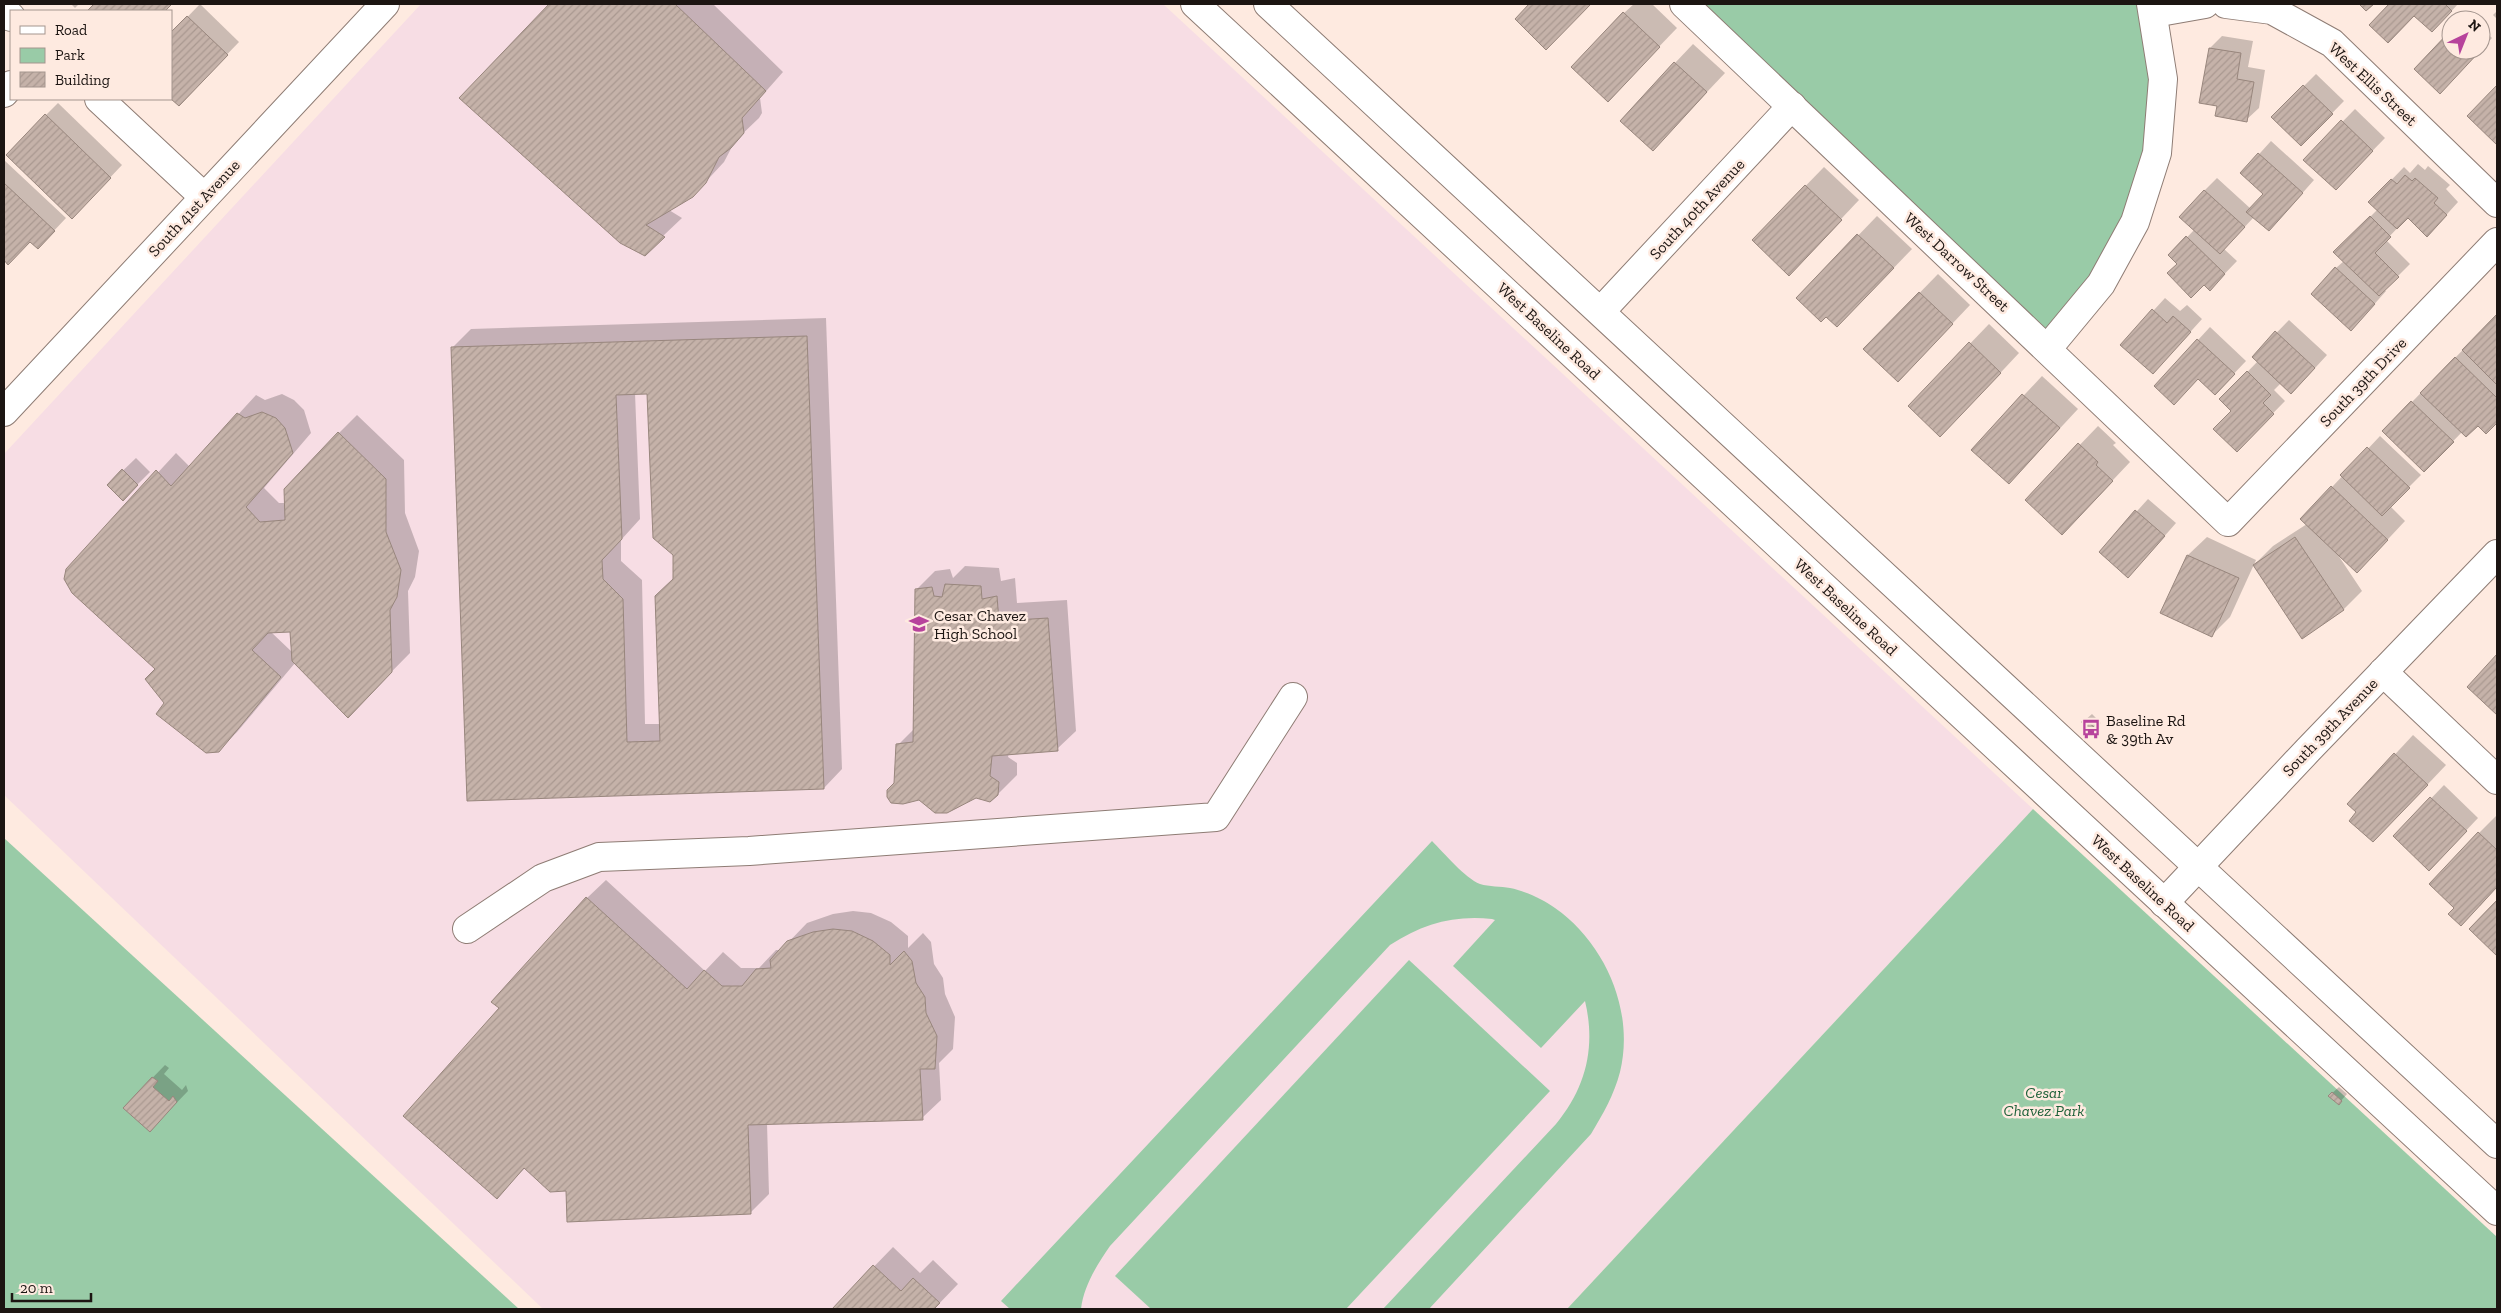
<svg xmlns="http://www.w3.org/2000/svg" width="2501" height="1313" viewBox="0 0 2501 1313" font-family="'Zilla Slab',serif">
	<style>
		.education { fill: #f7dde4 }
		.green { fill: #99cba7 }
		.shadow { fill: #0003; fill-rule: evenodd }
		.building { fill: url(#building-hatch); stroke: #98867d; fill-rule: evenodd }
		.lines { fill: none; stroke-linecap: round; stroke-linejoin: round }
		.minor-casing { stroke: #8e7c74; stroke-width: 30 }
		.major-casing { stroke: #8e7c74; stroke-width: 30 }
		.minor { stroke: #fff; stroke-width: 28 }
		.major { stroke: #fff; stroke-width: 28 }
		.labels { text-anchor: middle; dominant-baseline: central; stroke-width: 5; stroke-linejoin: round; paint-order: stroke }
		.street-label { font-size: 16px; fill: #1c1512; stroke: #feeae0 }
		.poi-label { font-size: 16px; fill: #1c1512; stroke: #feeae0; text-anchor: start }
		.park-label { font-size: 16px; font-style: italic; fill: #1e6139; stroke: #feeae0 }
	</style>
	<defs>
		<pattern id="building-hatch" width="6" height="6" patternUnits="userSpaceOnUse" patternTransform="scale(1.25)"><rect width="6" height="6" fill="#c5b2a9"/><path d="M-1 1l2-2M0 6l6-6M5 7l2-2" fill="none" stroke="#a99890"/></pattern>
	</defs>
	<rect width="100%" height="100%" fill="#feeae0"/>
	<polygon class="education" points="421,4 1163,4 2033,809 1567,1309 543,1309 4,795 4,454"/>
	<g class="green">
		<polygon points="1684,4 2151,4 2163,79 2135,222 2048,348"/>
		<polygon points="2033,809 2497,1237 2497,1309 1567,1309"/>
		<polygon points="4,838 519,1309 4,1309"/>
		<path d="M1432,841C1444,853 1465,878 1480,884C1489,887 1501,886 1510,888C1525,891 1543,899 1555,908C1605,943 1635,1011 1620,1072C1614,1095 1603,1114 1591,1134L1429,1309H1383L1556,1124C1586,1088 1596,1047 1585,1001L1541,1048L1453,966L1495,920L1492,919C1453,915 1423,924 1390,945L1110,1246C1097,1265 1084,1285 1081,1309H1010L1001,1301Z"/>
		<polygon points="1409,960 1550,1091 1346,1309 1151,1309 1115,1276"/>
	</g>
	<g class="shadow">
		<polygon points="71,4 79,4 75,8"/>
		<polygon points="96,4 172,4 165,11 89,11"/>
		<polygon points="200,4 239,42 191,92 171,34"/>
		<polygon points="551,4 713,4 783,72 760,98 762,113 759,118 735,141 724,162 711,176 692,196 669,210 682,218 644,254 461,98"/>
		<polygon points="1531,4 1590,4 1565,29 1516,19"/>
		<polygon points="1634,4 1652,4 1677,28 1626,81 1624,13"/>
		<polygon points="2391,4 2458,4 2445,18 2415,14 2371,25"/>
		<polygon points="2497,11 2497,19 2493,15"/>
		<polygon points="2467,15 2473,20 2462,20"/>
		<polygon points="2481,28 2492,38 2481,50"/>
		<polygon points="2451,32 2451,50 2481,50 2452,80 2415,69"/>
		<polygon points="2222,36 2253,41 2248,67 2265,70 2259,108 2246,120 2218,104 2201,102 2210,48"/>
		<polygon points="1693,44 1725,73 1653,149 1675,63"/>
		<polygon points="2316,74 2344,101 2301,145 2273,117"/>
		<polygon points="2497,86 2497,143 2469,116"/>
		<polygon points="58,103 122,165 84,205 46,115"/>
		<polygon points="2355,109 2385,138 2348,176 2305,160"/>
		<polygon points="2271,141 2314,180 2281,217 2254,217 2224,249 2237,261 2210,289 2170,255 2195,229 2204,191 2217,178 2251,209 2265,194 2242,173"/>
		<polygon points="4,160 66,218 50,235 30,241 8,263 4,258"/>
		<polygon points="2418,164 2425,170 2428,166 2450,185 2446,189 2458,202 2439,223 2408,217 2386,240 2410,264 2384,290 2386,291 2363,317 2336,268 2344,261 2335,252 2378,209 2370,202 2404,167 2410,173"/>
		<polygon points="1824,167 1859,200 1807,255 1753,240"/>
		<polygon points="1877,216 1912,249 1856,307 1826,315 1798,298"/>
		<polygon points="1938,274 1970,305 1916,362 1865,349"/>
		<polygon points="2165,298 2180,311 2187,305 2202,319 2165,360 2122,345"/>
		<polygon points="2497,315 2497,422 2486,433 2478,424 2462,432 2424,471 2412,402"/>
		<path d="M826,318L842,769L824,788L468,800L452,348L471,329ZM649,392L674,555V579L661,724H645L642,580L621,561V540L640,519L635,393Z"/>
		<polygon points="2289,320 2327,355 2304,380 2281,383 2274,390 2285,401 2237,450 2233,410 2221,399 2258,361 2253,357"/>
		<polygon points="1989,324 2019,353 1959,417 1910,406"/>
		<polygon points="2210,327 2246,361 2227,381 2198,340"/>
		<polygon points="2042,376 2078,409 2009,483 1973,450"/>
		<path d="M282,394L294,400L304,410L311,433L264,488L279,503H286L339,433L357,415L404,460L405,513L419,551L415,577L408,591L410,653L348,716L295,663L237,732L218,751L166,703L156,669L68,570L176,453L190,467L256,395L265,400ZM291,630L292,652L271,632Z"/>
		<polygon points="2098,426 2116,443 2113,445 2130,462 2080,515 2027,500"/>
		<polygon points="2380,436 2421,475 2390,506 2405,521 2375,553 2338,555 2362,591 2344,609 2254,565 2273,546 2307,524 2302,519"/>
		<polygon points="136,458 150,472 123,499 108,485"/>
		<polygon points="2148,499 2176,523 2140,564 2100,552"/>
		<polygon points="2207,537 2256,560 2230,617 2212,635 2162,612 2188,555"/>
		<polygon points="965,566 999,568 1001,581 1015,578 1017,603 1067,600 1076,731 1057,749 1009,753 1008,757 1017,763 1017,775 998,794 976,796 896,783 898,745 915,728 917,589 935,571 950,569 953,578"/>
		<polygon points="2497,656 2497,714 2468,687"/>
		<polygon points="2092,714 2101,723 2092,731 2083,722"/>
		<polygon points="2413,735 2446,765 2392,822 2358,812 2349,804"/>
		<polygon points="2444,785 2478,818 2441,857 2395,836"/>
		<polygon points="2497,815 2497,887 2480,906 2455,908 2479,833"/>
		<polygon points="606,880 705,971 723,952 741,968 759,968 776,950 781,950 807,923 833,914 853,911 871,913 891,922 908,936 908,948 923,933 931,942 934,964 943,978 945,994 955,1017 953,1049 939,1063 941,1100 922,1118 767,1123 769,1194 751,1212 567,1190 525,1168 497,1197 500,1008 587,898"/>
		<polygon points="2497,902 2497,955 2471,929"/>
		<polygon points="165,1065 169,1068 164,1074 182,1090 186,1085 188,1091 162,1118 125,1106"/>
		<polygon points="2339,1087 2347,1094 2339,1103 2330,1095"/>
		<polygon points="893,1247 920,1273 933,1260 958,1284 934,1309 833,1309"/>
	</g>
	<g class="building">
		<polygon points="94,4 172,4 165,11 87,11"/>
		<polygon points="549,4 675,4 766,91 742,118 744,133 731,148 719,157 706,183 693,197 646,225 665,237 645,256 620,243 459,98"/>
		<polygon points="1529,4 1591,4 1546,50 1515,19"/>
		<polygon points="2359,4 2374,4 2366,11"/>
		<polygon points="2389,4 2445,4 2452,11 2432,32 2414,16 2388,43 2369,25"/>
		<polygon points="1623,12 1660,47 1608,102 1571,67"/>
		<polygon points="187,16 228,55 179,106 171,99 171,32"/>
		<polygon points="2451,30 2451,50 2480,51 2440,94 2414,69"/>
		<polygon points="2209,48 2241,53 2237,79 2254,82 2247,122 2215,116 2217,106 2199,103"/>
		<polygon points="1674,62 1707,92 1653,151 1620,121"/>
		<polygon points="2303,85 2333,114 2301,146 2271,117"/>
		<polygon points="2497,85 2497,145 2467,116"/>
		<polygon points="45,114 111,178 72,219 6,155"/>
		<polygon points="2341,120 2373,151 2336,190 2303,160"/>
		<polygon points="2258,153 2303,193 2269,231 2246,212 2263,194 2240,173"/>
		<polygon points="2405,175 2412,181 2415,178 2438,198 2434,203 2447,215 2427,237 2408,218 2397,229 2368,202 2391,179 2397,184"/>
		<polygon points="4,183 55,231 38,249 30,242 8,265 4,260"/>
		<polygon points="1805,185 1842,220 1789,276 1752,240"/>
		<polygon points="2204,190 2245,227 2220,254 2179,217"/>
		<polygon points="2370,216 2391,237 2375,253 2399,277 2379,296 2333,252"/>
		<polygon points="1857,234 1894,268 1837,327 1826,317 1821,322 1796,298"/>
		<polygon points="2186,236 2225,274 2210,291 2204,285 2191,298 2167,273 2177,264 2168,255"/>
		<polygon points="2335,267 2375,304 2351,331 2311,294"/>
		<polygon points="1919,292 1953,324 1898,382 1863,349"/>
		<polygon points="2152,309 2167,323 2173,316 2191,332 2153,374 2120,345"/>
		<polygon points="2497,314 2497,385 2462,350"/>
		<polygon points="2275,331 2315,368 2291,394 2252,357"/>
		<path d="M807,336L824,789L467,801L451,347ZM647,394L653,538L673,555V579L655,596L660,741L627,742L623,599L603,579L602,560L622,539L616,395Z"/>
		<polygon points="2197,339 2235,374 2215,395 2198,379 2174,405 2154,386"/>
		<polygon points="1969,342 2001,373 1940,437 1908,406"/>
		<polygon points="2455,357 2497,398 2497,423 2486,434 2478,426 2466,437 2420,393"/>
		<polygon points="2247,371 2271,395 2263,403 2274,414 2237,452 2213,429 2231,411 2219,399"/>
		<polygon points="2022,394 2060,428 2009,484 1971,450"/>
		<polygon points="2411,401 2454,442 2424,472 2382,431"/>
		<polygon points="262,412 276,418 285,428 293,453 246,507 260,522 285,520 284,489 338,432 386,479 386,532 401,570 397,597 390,610 392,672 348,718 292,661 290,632 268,633 252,650 281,677 219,752 206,753 156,714 164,703 145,679 155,669 72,593 64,579 66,569 156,470 171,486 237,413 245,418"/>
		<polygon points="2078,443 2098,462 2096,465 2113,481 2062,535 2025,500"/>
		<polygon points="2367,447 2410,488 2382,516 2340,475"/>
		<polygon points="122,469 138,485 123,501 107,485"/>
		<polygon points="2331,486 2388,540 2357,573 2300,519"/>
		<polygon points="2135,510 2165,536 2128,578 2099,552"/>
		<polygon points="2295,537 2344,610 2302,639 2253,565"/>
		<polygon points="2187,555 2239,578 2212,637 2160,613"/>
		<polygon points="945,584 981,586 982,599 997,596 999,621 1048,618 1058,751 992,756 990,776 999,782 998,795 990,802 976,798 947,813 935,813 919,800 903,804 891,803 887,797 887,790 894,783 896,744 913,742 915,589 932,587 934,596 942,597"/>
		<polygon points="2497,654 2497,715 2467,687"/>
		<polygon points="2085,719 2096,729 2092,733 2081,722"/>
		<polygon points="2394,753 2428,785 2373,842 2349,821 2356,812 2347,804"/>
		<polygon points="2430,797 2467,831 2429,871 2393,836"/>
		<polygon points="2478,832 2497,850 2497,887 2461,926 2448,914 2454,908 2429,884"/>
		<polygon points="586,897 687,989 704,970 722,986 742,986 756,969 771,968 770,960 787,941 813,932 833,929 852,931 873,941 890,955 890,965 904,951 912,961 916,983 925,997 926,1013 937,1036 935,1069 920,1069 923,1120 748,1125 751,1214 567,1222 566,1191 550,1192 524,1168 497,1199 403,1116 499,1008 491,1002"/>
		<polygon points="2497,900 2497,956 2469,929"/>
		<polygon points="152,1077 158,1081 153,1087 169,1101 173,1096 177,1102 150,1132 123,1108"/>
		<polygon points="2332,1092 2342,1101 2339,1105 2328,1096"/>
		<polygon points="873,1265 901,1291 913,1278 940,1303 934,1309 832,1309"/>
	</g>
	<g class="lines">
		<defs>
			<g id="minor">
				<polyline points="1684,4 2228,522 2497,242"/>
				<polyline points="2226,4 2272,10 2332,43 2497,203"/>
				<polyline points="4,10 11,17"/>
				<polyline points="2154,13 2205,4"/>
				<polyline points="4,93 11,85"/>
				<polyline points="99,99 204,197"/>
				<polyline points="1601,311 1792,106"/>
				<polyline points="2048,348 2101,284 2135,222 2157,153 2163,79 2151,4"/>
				<polyline points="4,412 385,4"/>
				<polyline points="2383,672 2497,780"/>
				<polyline points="2164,903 2308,750 2497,554"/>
				<polyline points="467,929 543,878 599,857 749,851 1216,817 1293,697"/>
			</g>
			<g id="major">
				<polyline points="1195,4 2497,1211"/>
				<polyline points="1268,4 2497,1144"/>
			</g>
		</defs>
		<use href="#minor" class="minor-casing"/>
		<use href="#major" class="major-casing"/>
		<use href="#minor" class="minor"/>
		<use href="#major" class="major"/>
	</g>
	<defs>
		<symbol id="school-bare" viewBox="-9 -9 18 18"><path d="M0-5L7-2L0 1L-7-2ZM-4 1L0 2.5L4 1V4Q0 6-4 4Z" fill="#b7439c" stroke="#feeae0" stroke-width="2.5" paint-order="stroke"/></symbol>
		<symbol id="bus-bare" viewBox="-9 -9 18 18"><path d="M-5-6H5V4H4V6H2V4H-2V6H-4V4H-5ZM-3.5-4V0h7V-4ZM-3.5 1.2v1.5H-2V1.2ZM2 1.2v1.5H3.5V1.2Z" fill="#b7439c" stroke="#feeae0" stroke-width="2.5" paint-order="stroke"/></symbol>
	</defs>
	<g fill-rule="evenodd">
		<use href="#school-bare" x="905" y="610" width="28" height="28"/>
		<use href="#bus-bare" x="2077" y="715" width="28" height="28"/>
	</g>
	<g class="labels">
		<g class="street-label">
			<text transform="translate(2373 84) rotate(43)">West Ellis Street</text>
			<text transform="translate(194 208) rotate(-47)">South 41st Avenue</text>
			<text transform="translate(1697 209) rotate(-47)">South 40th Avenue</text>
			<text transform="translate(1957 262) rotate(43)">West Darrow Street</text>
			<text transform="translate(1549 331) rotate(43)">West Baseline Road</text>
			<text transform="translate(2363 382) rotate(-46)">South 39th Drive</text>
			<text transform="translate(1846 607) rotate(43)">West Baseline Road</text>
			<text transform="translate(2330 727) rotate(-46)">South 39th Avenue</text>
			<text transform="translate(2143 883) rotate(43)">West Baseline Road</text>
		</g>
		<g class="poi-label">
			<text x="934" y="615">Cesar Chavez<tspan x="934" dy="18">High School</tspan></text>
			<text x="2106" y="720">Baseline Rd<tspan x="2106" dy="18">&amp; 39th Av</tspan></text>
		</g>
		<g class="park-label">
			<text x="2044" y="1092">Cesar<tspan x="2044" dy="18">Chavez Park</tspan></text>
		</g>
	</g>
	<rect width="2501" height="1313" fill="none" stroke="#1c1512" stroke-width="10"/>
	<rect x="10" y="10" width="162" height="90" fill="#feeae0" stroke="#a4958e"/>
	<rect x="20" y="26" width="25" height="8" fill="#ffffff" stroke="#a4958e"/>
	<text x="55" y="35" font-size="15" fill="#1c1512">Road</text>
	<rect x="20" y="48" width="25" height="15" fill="#99cba7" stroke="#a4958e"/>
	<text x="55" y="60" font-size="15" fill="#1c1512">Park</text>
	<rect x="20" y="72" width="25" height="15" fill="url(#building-hatch)" stroke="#a4958e"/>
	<text x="55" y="85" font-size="15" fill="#1c1512">Building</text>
	<g transform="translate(2466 35) rotate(43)"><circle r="24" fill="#feeae0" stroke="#a4958e"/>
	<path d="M0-4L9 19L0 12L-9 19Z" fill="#b7439c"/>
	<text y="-8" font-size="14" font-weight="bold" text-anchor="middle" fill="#1c1512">N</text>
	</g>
	<path d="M12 1293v8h79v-8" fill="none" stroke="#1c1512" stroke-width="2.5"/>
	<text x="20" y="1293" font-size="15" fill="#1c1512" stroke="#feeae0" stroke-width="4" paint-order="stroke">20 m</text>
</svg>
